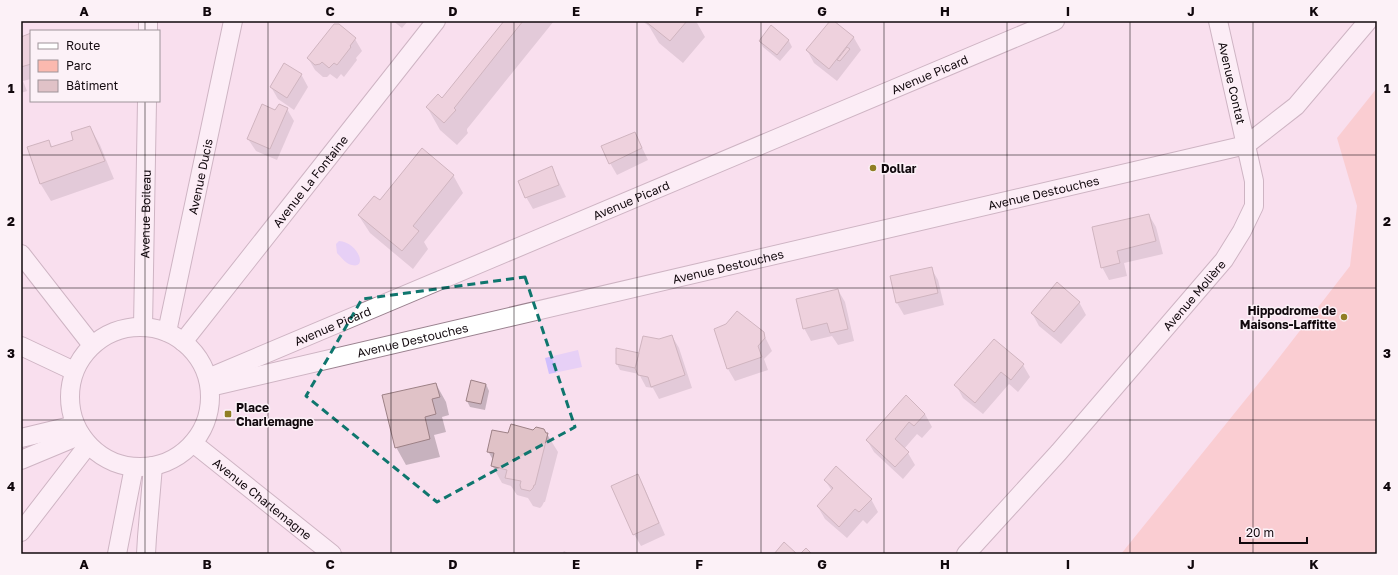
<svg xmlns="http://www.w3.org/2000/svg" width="1398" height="575" viewBox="0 0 1398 575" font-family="'Golos Text',sans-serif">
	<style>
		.green { fill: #fbb9af }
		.water { fill: #d0befe }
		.shadow { fill: #0003 }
		.building { fill: #e0c2c7; stroke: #9d8186 }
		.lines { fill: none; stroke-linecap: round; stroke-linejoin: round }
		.minor-casing { stroke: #9a828f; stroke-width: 20 }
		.minor { stroke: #fff; stroke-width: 18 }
		.marked { fill: none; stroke: #0f766e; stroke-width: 3; stroke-dasharray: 8 5; stroke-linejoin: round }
		.grid { fill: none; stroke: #11080d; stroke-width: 1; stroke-opacity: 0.55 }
		.poi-dot { fill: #907e24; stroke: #fcf1f7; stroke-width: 1.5 }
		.labels { text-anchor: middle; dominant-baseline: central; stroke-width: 3; stroke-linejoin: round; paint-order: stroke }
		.street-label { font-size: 12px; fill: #11080d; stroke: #fcf1f7 }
		.poi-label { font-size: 12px; font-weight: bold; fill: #11080d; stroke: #fcf1f7; text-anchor: start }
		.neatline { fill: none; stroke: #11080d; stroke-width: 1.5 }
		.grid-label { font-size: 13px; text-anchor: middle; font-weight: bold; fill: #11080d }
	</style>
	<rect width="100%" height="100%" fill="#f9dfee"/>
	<polygon class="green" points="1377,88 1377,554 1121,554 1271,368 1350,266 1357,206 1337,138"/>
	<g class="water">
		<path d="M339,241C358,242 368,269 352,265C346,264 341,257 337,253L336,244Z"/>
		<polygon points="578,350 582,367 549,374 545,358"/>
	</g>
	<g class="shadow">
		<polygon points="393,21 408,21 402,28"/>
		<polygon points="505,21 554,21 467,129 467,131 468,133 457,145 440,130 427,107 442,100"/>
		<polygon points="642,21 696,21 705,37 683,63 659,43 649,26"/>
		<polygon points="831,21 854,38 861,50 837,81 814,63 807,50"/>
		<polygon points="771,26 789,41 792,47 780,61 763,47 760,41"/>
		<polygon points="31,34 31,79 23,81 27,91 21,93 21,38"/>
		<polygon points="355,39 362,51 356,58 357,60 344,77 341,74 337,79 330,74 327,77 323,77 315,70 308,58"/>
		<polygon points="301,74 308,87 294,110 278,99 271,87"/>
		<polygon points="287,109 294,121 277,160 256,151 248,139 276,111"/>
		<polygon points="90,127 100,145 114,179 51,201 40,183 49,141 53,148 74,140"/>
		<polygon points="635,133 648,160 617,175 610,163"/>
		<polygon points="551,168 558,180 566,197 533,209 526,197"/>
		<polygon points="453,175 463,193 424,242 428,249 413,269 370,233 359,216 380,202"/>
		<polygon points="1149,215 1156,227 1163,254 1124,263 1127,276 1109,280 1102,267"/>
		<polygon points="931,268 938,280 944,305 904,315 897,303"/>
		<polygon points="838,290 845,302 854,341 838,345 832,336 811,341 804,328"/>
		<polygon points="1079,302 1086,315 1061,344 1039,326 1032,313"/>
		<polygon points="763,333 772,351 764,359 768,370 735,381 728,369"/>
		<polygon points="672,336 679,348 692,388 659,399 653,388 646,387 639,374 620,370 617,364 640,354 659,340"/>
		<polygon points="994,340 1023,365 1030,377 1018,392 1009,384 983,414 963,398 956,385"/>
		<polygon points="436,384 446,402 449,415 442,417 446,432 434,435 440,457 406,465 396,447"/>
		<polygon points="486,384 489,391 485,410 470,407 467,401"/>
		<polygon points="925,414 932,427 922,438 917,434 904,449 908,453 915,465 903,479 874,452 867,440"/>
		<polygon points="547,434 558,452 545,502 544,502 542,506 540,508 533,506 528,498 517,495 511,486 502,483 492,465 493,460 488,451 509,435"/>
		<polygon points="637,475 644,487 665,535 641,546 634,534"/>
		<polygon points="825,480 871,499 878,512 867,524 863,520 847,538 825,519 818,507 832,491"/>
		<polygon points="564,551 569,554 562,554"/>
	</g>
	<g class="building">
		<polygon points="504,21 523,21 455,107 454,108 456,110 444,123 426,107 438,94 442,98"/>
		<polygon points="645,21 687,21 670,41"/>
		<polygon points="830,21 834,21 854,37 829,69 806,50"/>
		<polygon points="334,24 339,24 356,38 350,46 351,47 337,65 334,63 329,68 322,62 320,64 315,65 307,58"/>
		<polygon points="771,25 789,40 777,55 759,41"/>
		<polygon points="31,33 31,64 21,67 21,37"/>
		<polygon points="847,47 850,49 840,61 837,60"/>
		<polygon points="284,63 302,74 287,98 270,87"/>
		<polygon points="262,104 275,110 279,104 288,108 270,149 247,139"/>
		<polygon points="90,126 105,161 40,184 27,147 49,140 51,147 73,140 71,132"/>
		<polygon points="635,132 642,148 609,164 601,146"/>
		<polygon points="422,148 454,175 413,226 419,231 402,251 358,215 374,196 380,200"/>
		<polygon points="552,166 559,185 525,198 518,181"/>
		<polygon points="1149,214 1156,241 1117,251 1120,263 1101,268 1092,227"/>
		<polygon points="932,267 938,293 896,303 890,276"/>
		<polygon points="1057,282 1080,302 1054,332 1031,313"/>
		<polygon points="838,289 848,329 830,333 827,323 803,329 796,299"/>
		<polygon points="737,311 764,332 765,338 758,346 762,357 727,369 714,329 726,324"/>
		<polygon points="672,335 685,375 651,387 648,377 638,375 635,368 643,336 659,339"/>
		<polygon points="994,339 1024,364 1011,380 1001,372 975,403 954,385"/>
		<polygon points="616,348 639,353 635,368 616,364"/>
		<polygon points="471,380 486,384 481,404 466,401"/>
		<polygon points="436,383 440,397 432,399 436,414 425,417 430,439 395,448 382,395"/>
		<polygon points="906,395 925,414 914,426 909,422 895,439 909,452 895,467 866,440"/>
		<polygon points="511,424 533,430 536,427 544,429 546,433 548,433 535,485 534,485 533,488 530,491 521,489 520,485 521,481 505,478 507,470 491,466 494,453 487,452 492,430 508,433"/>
		<polygon points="836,466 872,499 859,512 855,509 839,527 817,506 833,488 824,480"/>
		<polygon points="638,474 659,523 633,535 611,486"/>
		<polygon points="784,542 797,554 774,554"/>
		<polygon points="806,548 812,554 800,554"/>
	</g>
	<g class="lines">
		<defs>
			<g id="minor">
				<polyline points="148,31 148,21"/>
				<polyline points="21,254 92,345"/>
				<path id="s1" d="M143,327L147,101"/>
				<circle cx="140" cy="397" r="70"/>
				<path id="s2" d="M167,332L233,21"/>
				<path id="s3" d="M183,342L436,21"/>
				<polyline points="21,346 74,371"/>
				<path id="s4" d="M208,378L1055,21"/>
				<path id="s5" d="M210,387L1246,145L1296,106L1368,21"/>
				<polyline points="21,438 75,425"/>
				<path id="s6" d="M193,443L332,554"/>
				<polyline points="21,460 81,435"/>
				<polyline points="21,532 88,445"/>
				<polyline points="117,554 134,467"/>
				<polyline points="146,554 147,537 153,466"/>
				<path id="s7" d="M966,554L1059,452L1224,260L1242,231L1254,206V181L1218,21"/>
			</g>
		</defs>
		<use href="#minor" class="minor-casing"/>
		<use href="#minor" class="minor"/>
	</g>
	<path d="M0 0H1398V575H0ZM525,277L575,427L437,502L306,396L362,299Z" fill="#f9dfee" fill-opacity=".55" fill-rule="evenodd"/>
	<path class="marked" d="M525,277L575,427L437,502L306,396L362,299Z"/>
	<path class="grid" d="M145,21V31M268,21V554M391,21V554M514,21V554M637,21V554M761,21V554M884,21V554M1007,21V554M1130,21V554M1253,21V554M145,101V554M21,155H1377M21,288H1377M21,420H1377"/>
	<g class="poi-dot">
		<circle cx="873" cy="168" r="4"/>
		<circle cx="1344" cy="317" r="4"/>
		<rect x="224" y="410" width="8" height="8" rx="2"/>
	</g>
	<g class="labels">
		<g class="street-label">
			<text stroke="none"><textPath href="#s4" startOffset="783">Avenue Picard</textPath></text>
			<text transform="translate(1232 83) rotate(77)">Avenue Contat</text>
			<text stroke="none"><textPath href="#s2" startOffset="159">Avenue Ducis</textPath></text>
			<text stroke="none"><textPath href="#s3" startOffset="205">Avenue La Fontaine</textPath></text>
			<text stroke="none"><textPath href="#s5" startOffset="856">Avenue Destouches</textPath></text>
			<text stroke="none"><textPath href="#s4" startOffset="459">Avenue Picard</textPath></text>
			<text stroke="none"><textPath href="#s1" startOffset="113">Avenue Boileau</textPath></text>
			<text stroke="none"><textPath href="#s5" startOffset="532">Avenue Destouches</textPath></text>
			<text stroke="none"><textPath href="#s7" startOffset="345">Avenue Molière</textPath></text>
			<text stroke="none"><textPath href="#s4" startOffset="135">Avenue Picard</textPath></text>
			<text stroke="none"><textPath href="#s5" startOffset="208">Avenue Destouches</textPath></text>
			<text stroke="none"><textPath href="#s6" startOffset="89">Avenue Charlemagne</textPath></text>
		</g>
		<g class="poi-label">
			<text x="881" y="168">Dollar</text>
			<text x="1336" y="310" text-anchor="end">Hippodrome de<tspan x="1336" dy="14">Maisons-Laffitte</tspan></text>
			<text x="236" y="407">Place<tspan x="236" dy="14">Charlemagne</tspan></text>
		</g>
	</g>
	<rect width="1398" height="575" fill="none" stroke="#fcf1f7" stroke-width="44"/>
	<rect x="30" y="30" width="130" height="72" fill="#fcf1f7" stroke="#9e9499"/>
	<rect x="38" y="43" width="20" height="6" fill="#ffffff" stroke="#9e9499"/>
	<text x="66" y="50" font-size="12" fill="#11080d">Route</text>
	<rect x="38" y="60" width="20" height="12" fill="#fbb9af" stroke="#9e9499"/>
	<text x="66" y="70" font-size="12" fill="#11080d">Parc</text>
	<rect x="38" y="80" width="20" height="12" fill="#e0c2c7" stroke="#9e9499"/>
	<text x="66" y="90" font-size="12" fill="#11080d">Bâtiment</text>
	<path d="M1240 537v6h67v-6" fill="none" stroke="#11080d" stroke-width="2"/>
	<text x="1246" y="537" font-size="12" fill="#11080d" stroke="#fcf1f7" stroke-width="3" paint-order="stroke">20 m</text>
	<rect x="22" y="22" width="1354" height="531" class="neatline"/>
	<g class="grid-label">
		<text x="84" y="16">A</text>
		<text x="207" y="16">B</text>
		<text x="330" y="16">C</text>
		<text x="453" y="16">D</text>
		<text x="576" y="16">E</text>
		<text x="699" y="16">F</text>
		<text x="822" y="16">G</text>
		<text x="945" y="16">H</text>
		<text x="1068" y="16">I</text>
		<text x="1191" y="16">J</text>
		<text x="1314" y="16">K</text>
		<text x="11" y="93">1</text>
		<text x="1387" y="93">1</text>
		<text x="11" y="226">2</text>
		<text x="1387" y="226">2</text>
		<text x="11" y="358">3</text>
		<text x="1387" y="358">3</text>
		<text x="11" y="491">4</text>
		<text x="1387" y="491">4</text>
		<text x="84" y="569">A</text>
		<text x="207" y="569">B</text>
		<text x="330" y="569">C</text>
		<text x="453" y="569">D</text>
		<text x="576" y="569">E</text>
		<text x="699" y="569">F</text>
		<text x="822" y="569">G</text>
		<text x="945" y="569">H</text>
		<text x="1068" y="569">I</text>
		<text x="1191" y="569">J</text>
		<text x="1314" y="569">K</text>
	</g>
</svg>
